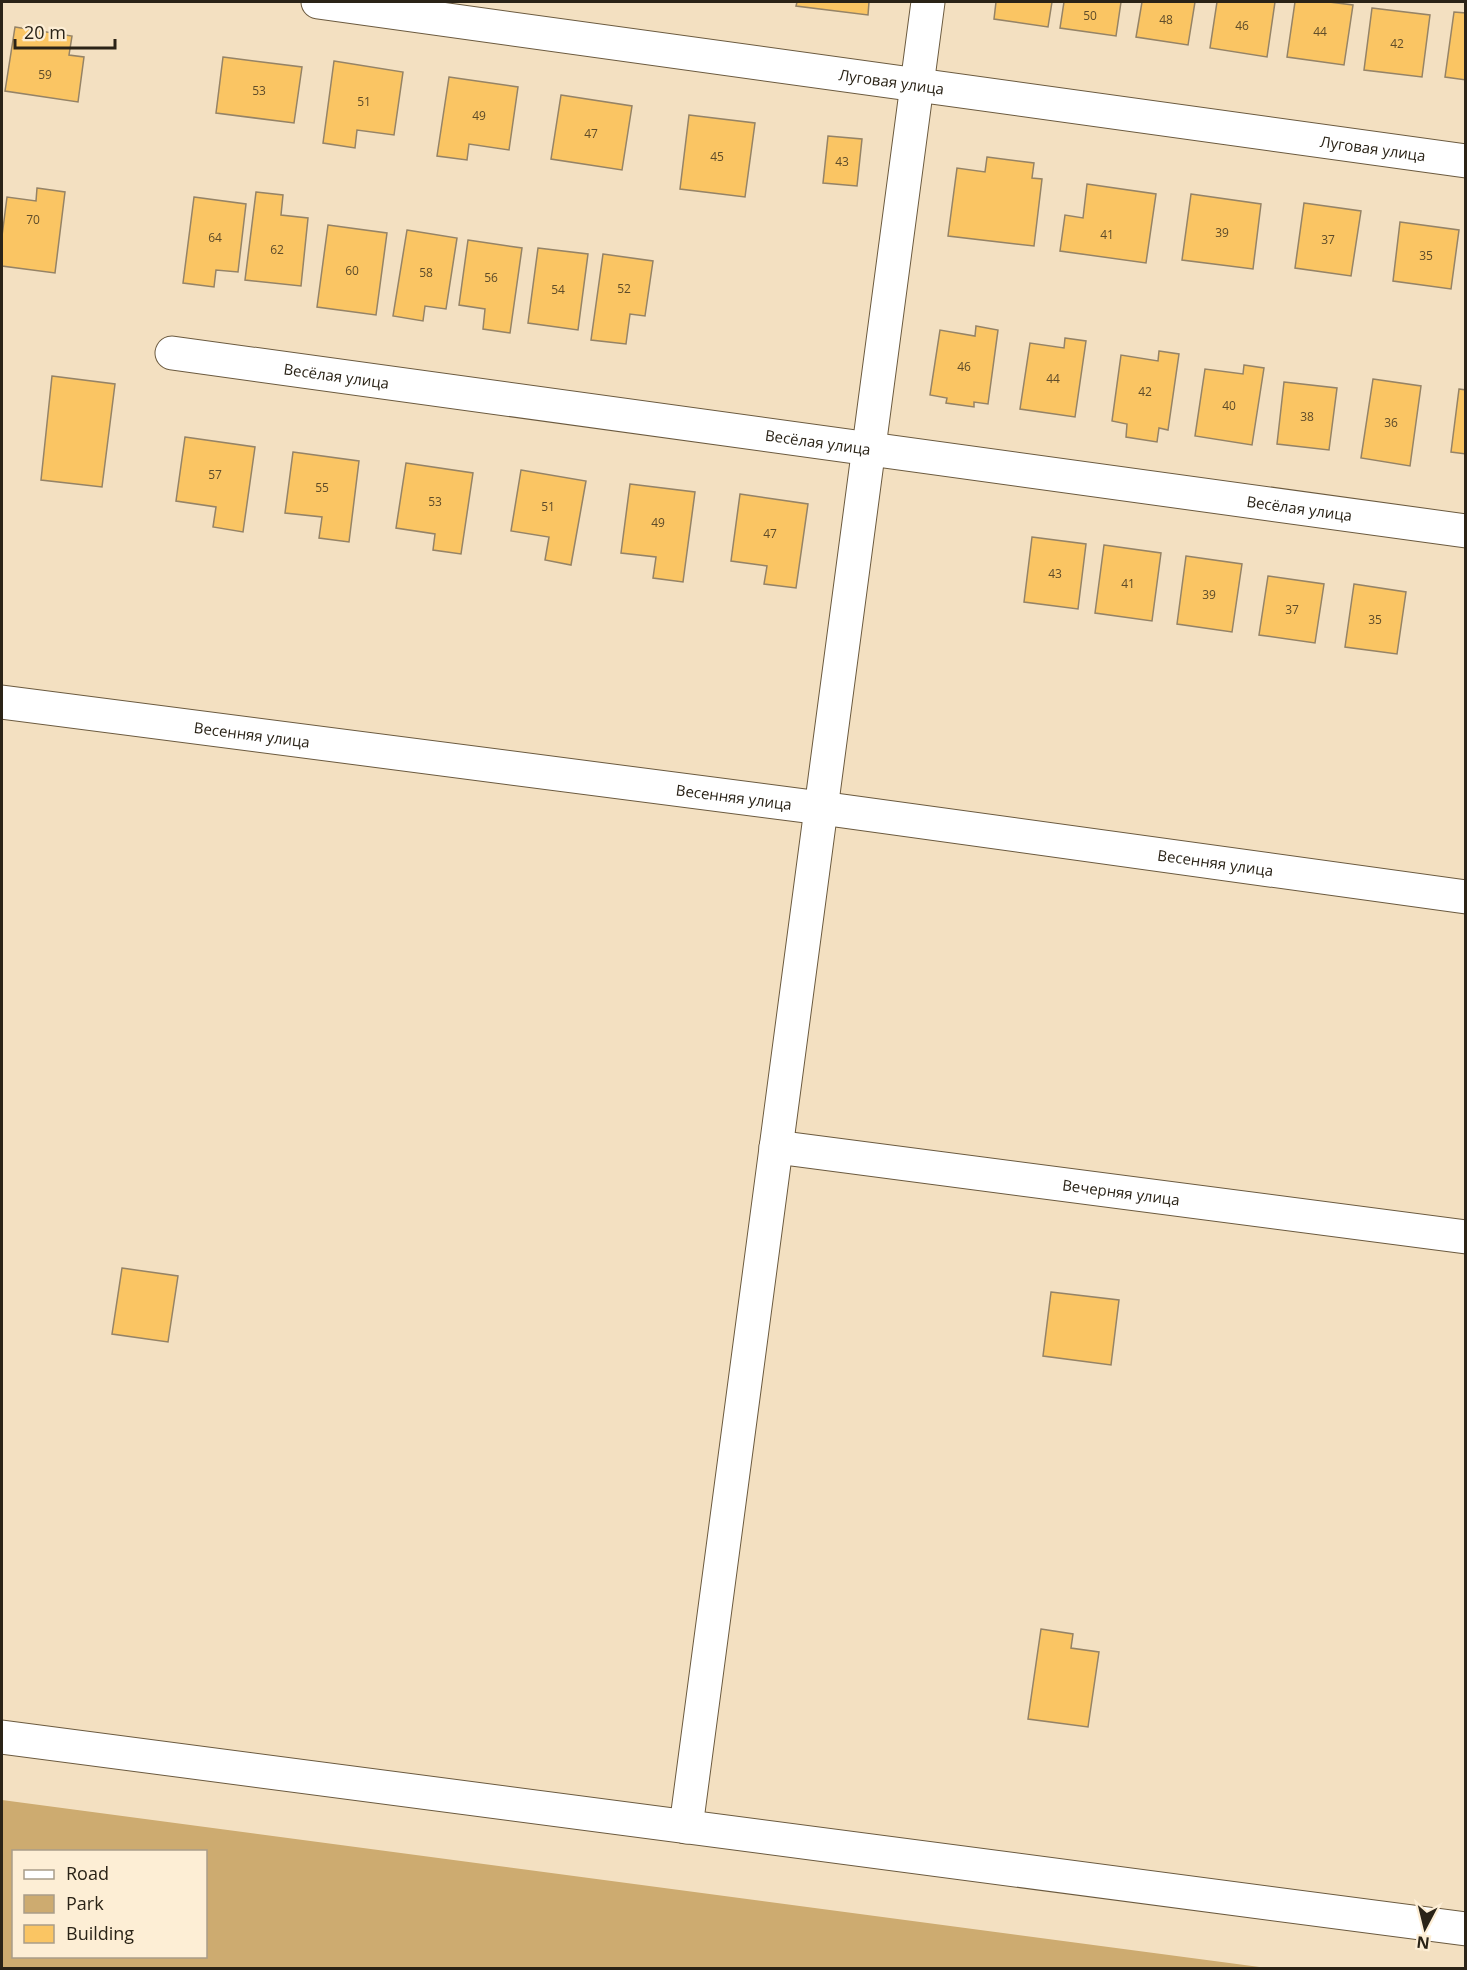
<svg xmlns="http://www.w3.org/2000/svg" width="1467" height="1970" viewBox="0 0 1467 1970" font-family="'Open Sans',sans-serif">
	<style>
		.green { fill: #cdab70; fill-rule: evenodd }
		.building { fill: #fac563; stroke: #958366; stroke-width: 1.5 }
		.lines { fill: none; stroke-linecap: round; stroke-linejoin: round }
		.minor-casing { stroke: #6b5a3f; stroke-width: 35 }
		.major-casing { stroke: #6b5a3f; stroke-width: 35 }
		.minor { stroke: #fff; stroke-width: 33 }
		.major { stroke: #fff; stroke-width: 33 }
		.labels { text-anchor: middle; dominant-baseline: central; stroke-width: 4.5; stroke-linejoin: round; paint-order: stroke }
		.number-label { font-size: 12px; fill: #5e4c2a }
		.street-label { font-size: 15px; fill: #2a2317; stroke: #fdeed5 }
	</style>
	<rect width="100%" height="100%" fill="#f3e0c1"/>
	<path class="green" d="M2,1800L1267,1968H2ZM14,1852H206V1956H14Z"/>
	<g class="building">
		<polygon points="797,2 869,2 868,15 796,6"/>
		<polygon points="996,2 1052,2 1048,27 994,19"/>
		<polygon points="1064,2 1121,2 1116,36 1060,28"/>
		<polygon points="1142,2 1195,2 1188,45 1136,37"/>
		<polygon points="1217,2 1275,2 1267,57 1210,48"/>
		<polygon points="1295,2 1329,2 1353,5 1344,65 1287,57"/>
		<polygon points="1372,8 1430,15 1422,77 1364,70"/>
		<polygon points="1454,12 1466,13 1466,80 1445,77"/>
		<polygon points="15,27 72,36 69,55 84,57 78,102 5,91"/>
		<polygon points="223,57 302,67 294,123 216,113"/>
		<polygon points="334,61 403,72 394,135 357,130 355,148 323,143"/>
		<polygon points="449,77 518,87 509,150 469,144 467,160 437,156"/>
		<polygon points="561,95 632,106 622,170 551,159"/>
		<polygon points="689,115 755,123 745,197 680,189"/>
		<polygon points="828,136 862,139 857,186 823,183"/>
		<polygon points="987,157 1034,163 1032,178 1042,179 1034,246 948,236 957,168 985,172"/>
		<polygon points="1087,184 1156,194 1146,263 1060,251 1065,215 1083,218"/>
		<polygon points="37,188 65,192 55,273 2,266 2,236 7,197 36,201"/>
		<polygon points="256,192 283,195 281,215 308,218 301,286 245,280"/>
		<polygon points="1191,194 1261,204 1253,269 1182,260"/>
		<polygon points="194,197 246,204 238,272 216,270 214,287 183,283"/>
		<polygon points="1304,203 1361,211 1351,276 1295,268"/>
		<polygon points="1400,222 1459,230 1451,289 1393,281"/>
		<polygon points="328,225 387,233 376,315 317,307"/>
		<polygon points="407,230 457,238 446,309 425,306 423,321 393,316"/>
		<polygon points="468,240 522,248 510,333 483,329 485,309 459,305"/>
		<polygon points="538,248 588,254 578,330 528,323"/>
		<polygon points="603,254 653,261 645,316 630,314 626,344 591,340"/>
		<polygon points="976,326 998,330 988,404 974,402 974,407 946,403 947,398 930,395 940,330 975,336"/>
		<polygon points="1065,338 1086,341 1075,417 1020,409 1030,343 1064,348"/>
		<polygon points="1159,351 1179,354 1168,430 1159,428 1157,442 1126,437 1127,424 1112,421 1121,355 1158,361"/>
		<polygon points="1244,365 1264,368 1252,445 1195,436 1205,369 1243,374"/>
		<polygon points="52,376 115,384 102,487 41,480"/>
		<polygon points="1373,379 1421,386 1410,466 1361,458"/>
		<polygon points="1284,382 1337,388 1329,450 1277,444"/>
		<polygon points="1459,389 1466,390 1466,454 1451,452"/>
		<polygon points="185,437 255,447 243,532 213,527 216,507 176,501"/>
		<polygon points="293,452 359,461 349,542 319,538 322,517 285,513"/>
		<polygon points="406,463 473,473 461,554 433,550 435,534 396,528"/>
		<polygon points="521,470 586,481 571,565 545,560 549,537 511,531"/>
		<polygon points="630,484 695,492 683,582 653,578 656,557 621,553"/>
		<polygon points="740,494 808,504 796,588 764,584 767,566 731,561"/>
		<polygon points="1032,537 1086,544 1078,609 1024,602"/>
		<polygon points="1104,545 1161,553 1152,621 1095,613"/>
		<polygon points="1186,556 1242,564 1232,632 1177,624"/>
		<polygon points="1268,576 1324,584 1315,643 1259,635"/>
		<polygon points="1354,584 1406,592 1397,654 1345,647"/>
		<polygon points="122,1268 178,1276 168,1342 112,1334"/>
		<polygon points="1051,1292 1119,1300 1111,1365 1043,1356"/>
		<polygon points="1041,1629 1073,1634 1071,1648 1099,1652 1088,1727 1028,1719"/>
	</g>
	<g class="lines">
		<defs>
			<g id="minor">
				<path id="s1" d="M318,2L1466,161"/>
				<path id="s2" d="M172,353L1466,531"/>
				<path id="s3" d="M2,702L821,808L1466,897"/>
				<path id="s4" d="M776,1147L1466,1237"/>
				<polyline points="686,1827 928,2"/>
			</g>
			<polyline id="major" points="2,1737 1466,1929"/>
		</defs>
		<use href="#minor" class="minor-casing"/>
		<use href="#major" class="major-casing"/>
		<use href="#minor" class="minor"/>
		<use href="#major" class="major"/>
	</g>
	<g class="labels">
		<g class="number-label">
			<text x="1090" y="15">50</text>
			<text x="1166" y="19">48</text>
			<text x="1242" y="25">46</text>
			<text x="1320" y="31">44</text>
			<text x="1397" y="43">42</text>
			<text x="45" y="74">59</text>
			<text x="259" y="90">53</text>
			<text x="364" y="101">51</text>
			<text x="479" y="115">49</text>
			<text x="591" y="133">47</text>
			<text x="717" y="156">45</text>
			<text x="842" y="161">43</text>
			<text x="33" y="219">70</text>
			<text x="1222" y="232">39</text>
			<text x="1107" y="234">41</text>
			<text x="215" y="237">64</text>
			<text x="1328" y="239">37</text>
			<text x="277" y="249">62</text>
			<text x="1426" y="255">35</text>
			<text x="352" y="270">60</text>
			<text x="426" y="272">58</text>
			<text x="491" y="277">56</text>
			<text x="624" y="288">52</text>
			<text x="558" y="289">54</text>
			<text x="964" y="366">46</text>
			<text x="1053" y="378">44</text>
			<text x="1145" y="391">42</text>
			<text x="1229" y="405">40</text>
			<text x="1307" y="416">38</text>
			<text x="1391" y="422">36</text>
			<text x="215" y="474">57</text>
			<text x="322" y="487">55</text>
			<text x="435" y="501">53</text>
			<text x="548" y="506">51</text>
			<text x="658" y="522">49</text>
			<text x="770" y="533">47</text>
			<text x="1055" y="573">43</text>
			<text x="1128" y="583">41</text>
			<text x="1209" y="594">39</text>
			<text x="1292" y="609">37</text>
			<text x="1375" y="619">35</text>
		</g>
		<g class="street-label">
			<text stroke="none"><textPath href="#s1" startOffset="579">Луговая улица</textPath></text>
			<text stroke="none"><textPath href="#s1" startOffset="1065">Луговая улица</textPath></text>
			<text stroke="none"><textPath href="#s2" startOffset="166">Весёлая улица</textPath></text>
			<text stroke="none"><textPath href="#s2" startOffset="652">Весёлая улица</textPath></text>
			<text stroke="none"><textPath href="#s2" startOffset="1138">Весёлая улица</textPath></text>
			<text stroke="none"><textPath href="#s3" startOffset="252">Весенняя улица</textPath></text>
			<text stroke="none"><textPath href="#s3" startOffset="738">Весенняя улица</textPath></text>
			<text stroke="none"><textPath href="#s3" startOffset="1224">Весенняя улица</textPath></text>
			<text stroke="none"><textPath href="#s4" startOffset="348">Вечерняя улица</textPath></text>
		</g>
	</g>
	<rect width="1467" height="1970" fill="none" stroke="#2a2317" stroke-width="6"/>
	<rect x="12" y="1850" width="195" height="108" fill="#fdeed5" stroke="#a99d89" stroke-width="1.5"/>
	<rect x="24" y="1870" width="30" height="9" fill="#ffffff" stroke="#a99d89" stroke-width="1.5"/>
	<text x="66" y="1880" font-size="18" fill="#2a2317">Road</text>
	<rect x="24" y="1895" width="30" height="18" fill="#cdab70" stroke="#a99d89" stroke-width="1.5"/>
	<text x="66" y="1910" font-size="18" fill="#2a2317">Park</text>
	<rect x="24" y="1925" width="30" height="18" fill="#fac563" stroke="#a99d89" stroke-width="1.5"/>
	<text x="66" y="1940" font-size="18" fill="#2a2317">Building</text>
	<g transform="translate(1425 1928) rotate(187)" stroke="#fdeed5" stroke-width="4.5" paint-order="stroke">
	<path d="M0-4.5L10 22L0 15L-10 22Z" fill="#2a2317"/>
	<text y="-9" font-size="16" font-weight="bold" text-anchor="middle" fill="#2a2317">N</text>
	</g>
	<path d="M15 39v9h100v-9" fill="none" stroke="#2a2317" stroke-width="3"/>
	<text x="24" y="39" font-size="18" fill="#2a2317" stroke="#fdeed5" stroke-width="4.5" paint-order="stroke">20 m</text>
</svg>
